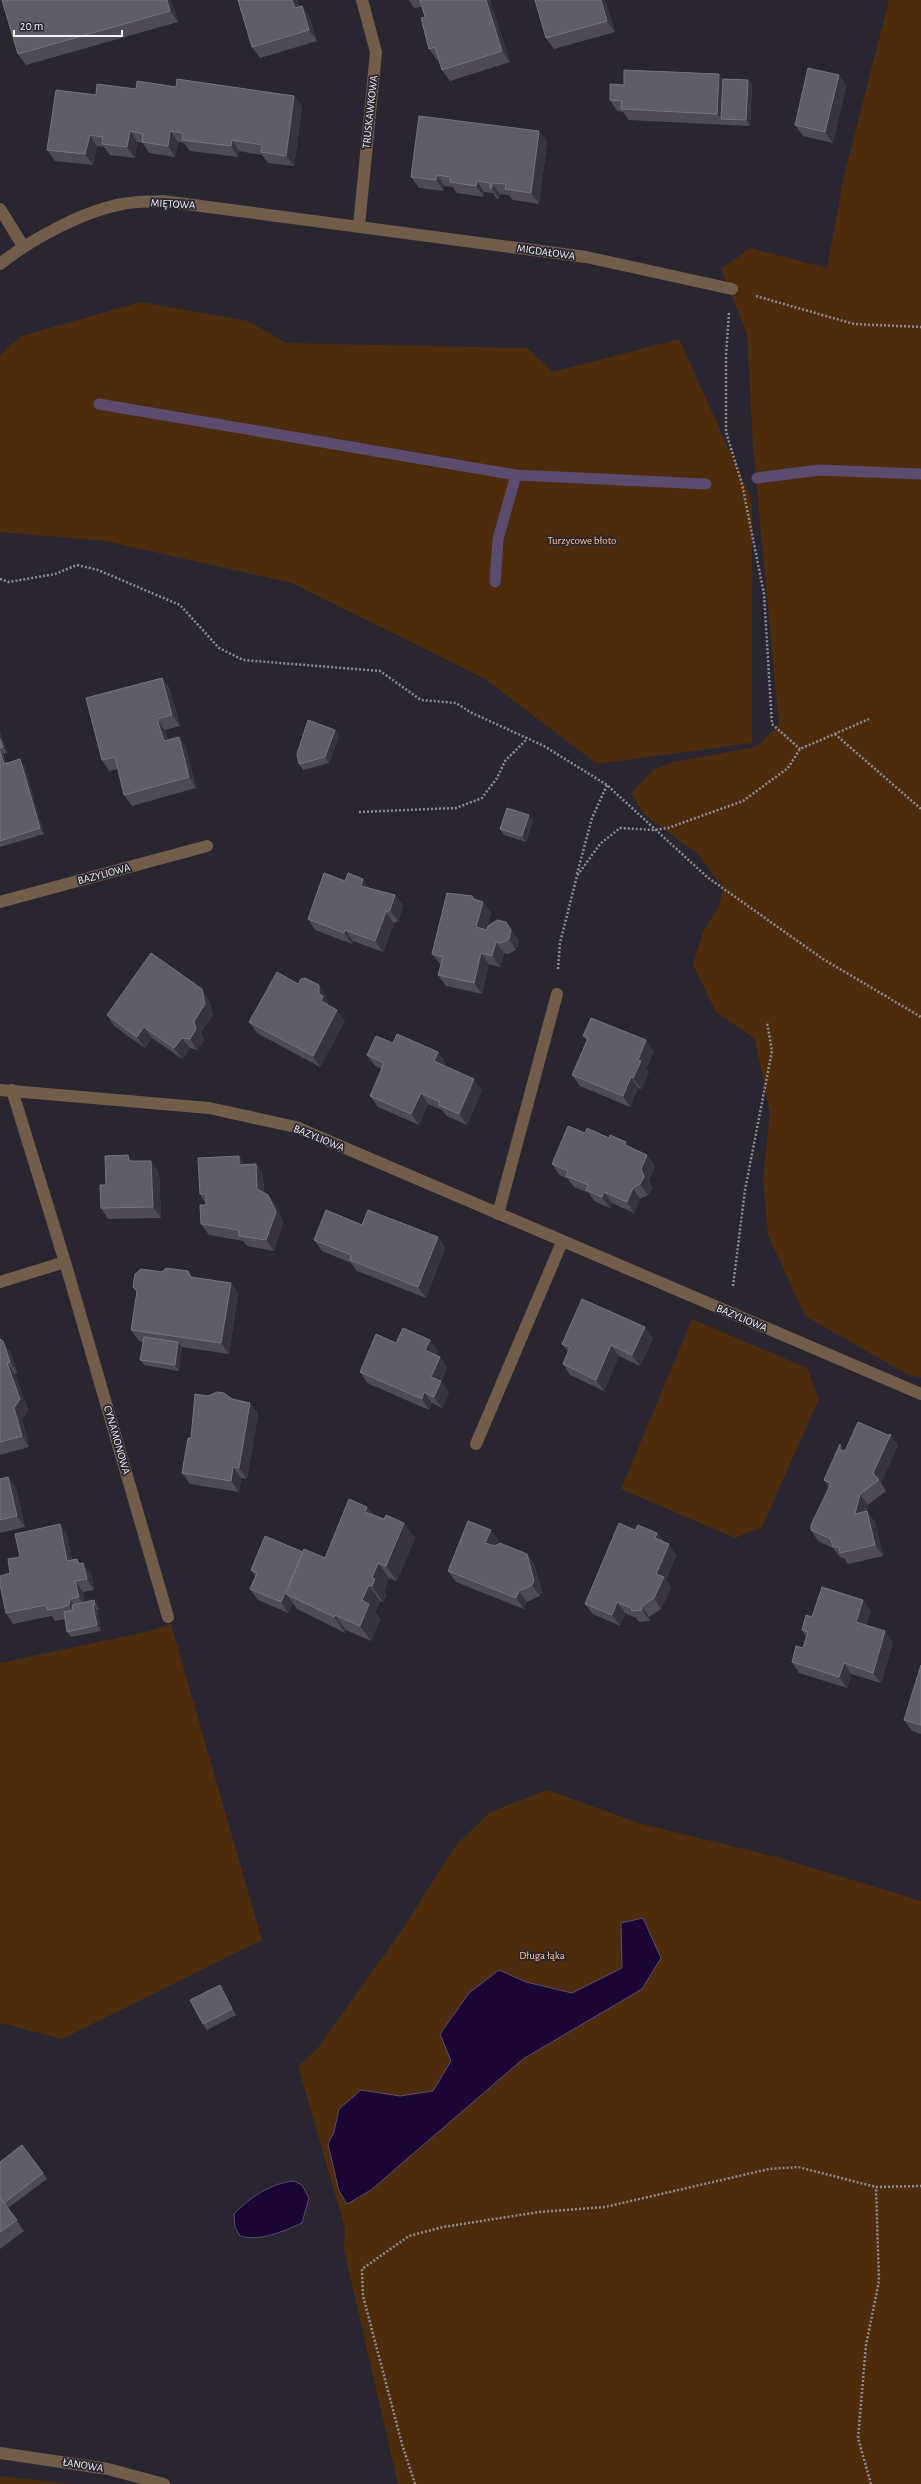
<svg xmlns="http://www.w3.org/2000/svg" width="921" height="2484" viewBox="0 0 921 2484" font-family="'Alegreya Sans',sans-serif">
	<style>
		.green { fill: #4c2c0c }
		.water { fill: #1a0534; stroke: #5b4c6f }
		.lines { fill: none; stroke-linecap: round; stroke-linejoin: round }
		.stream { stroke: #5b4c6f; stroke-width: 11 }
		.path { stroke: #8f8c95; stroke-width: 2.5; stroke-dasharray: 2 2; stroke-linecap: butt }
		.minor { stroke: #725d4b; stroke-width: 12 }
		.wall { fill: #4e4b55 }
		.shaded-wall { fill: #37343f }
		.building { fill: #5f5d67; stroke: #77747e }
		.labels { text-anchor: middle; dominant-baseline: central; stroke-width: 3.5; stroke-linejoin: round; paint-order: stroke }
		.street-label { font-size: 11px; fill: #f4f2f9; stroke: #292631 }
		.park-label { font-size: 11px; fill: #fec391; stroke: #292631 }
	</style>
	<rect width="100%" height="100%" fill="#292631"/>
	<g class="green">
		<polygon points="889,0 921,0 921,1378 905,1373 805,1316 768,1235 763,1179 770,1113 755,1039 716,1012 693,965 703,932 719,906 723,888 699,855 644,814 631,793 653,770 674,762 756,747 779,725 753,446 747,334 721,269 750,248 827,268 844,176"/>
		<polygon points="141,302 248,321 286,343 527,348 553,372 679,339 752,500 752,743 597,764 485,679 292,583 105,541 0,532 0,355 21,336"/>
		<polygon points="692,1319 807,1368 819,1399 762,1527 735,1538 621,1489"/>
		<polygon points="171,1624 262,1940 62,2039 0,2023 0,1663 150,1631"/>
		<polygon points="547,1790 642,1824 780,1858 921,1901 921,2484 398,2484 344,2250 345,2228 298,2066 317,2049 399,1934 457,1844 490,1812"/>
		<polygon points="0,2476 72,2484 0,2484"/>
	</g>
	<g class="water">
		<polygon points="643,1918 661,1958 642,1989 523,2059 371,2190 347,2204 339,2191 328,2144 334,2132 339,2109 361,2090 400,2096 433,2091 451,2061 440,2034 469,1993 499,1970 526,1982 572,1993 622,1968 621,1923"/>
		<path d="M294,2181L302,2185L309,2198L302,2223C284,2231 260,2242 240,2236L235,2227L234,2214C249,2198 271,2183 294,2181Z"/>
	</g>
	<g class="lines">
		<g class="stream">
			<polyline points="99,404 516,475 706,484"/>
			<polyline points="757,478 819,470 921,474"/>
			<polyline points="495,582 498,539 516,475"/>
		</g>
		<g class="path">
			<polyline points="756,296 854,324 921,327"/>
			<polyline points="729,313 726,355 726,432 742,484 764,594 772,724 800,749"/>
			<polyline points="0,579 9,582 55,574 77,565 98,570 180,605 219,648 243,660 380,671 421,700 456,703 470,712 544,746 607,785 707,877 823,959 921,1017"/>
			<polyline points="835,734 921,809"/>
			<polyline points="359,812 456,808 482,798 497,778 505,761 527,739"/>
			<polyline points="577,874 592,818 607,785"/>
			<polyline points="558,969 560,943 577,876 600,844 620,828 654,830 668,828 743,801 788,768 800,749 869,719"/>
			<polyline points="733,1286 745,1190 772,1051 767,1022"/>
			<polyline points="415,2484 402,2444 363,2296 362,2269 409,2236 443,2227 539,2212 605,2207 769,2169 798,2167 876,2187 921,2186"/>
			<polyline points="871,2484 858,2438 866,2345 879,2281 876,2187"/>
		</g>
		<g class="minor">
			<polyline points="0,209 23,246"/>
			<polyline points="359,226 376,52 362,0"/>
			<path d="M0,264C30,240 85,210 123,204C136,201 150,202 163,201L586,257L732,289"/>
			<polyline points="0,902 207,846"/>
			<polyline points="0,1090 209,1108 296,1127 921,1394"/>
			<polyline points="12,1090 65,1262 168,1617"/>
			<polyline points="498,1214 557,994"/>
			<polyline points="0,1282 65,1262"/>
			<polyline points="476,1444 562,1242"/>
			<polyline points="0,2453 108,2469 164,2484"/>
		</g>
	</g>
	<g class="wall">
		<polygon points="2,0 171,0 178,22 26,65 18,54"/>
		<polygon points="238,0 297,0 299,7 302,6 309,17 317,41 260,58 252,47"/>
		<polygon points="409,0 490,0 510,62 450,81 442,70 438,59 437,60 429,49 425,17 422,7 414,8"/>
		<polygon points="605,0 615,32 554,49 546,38"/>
		<polygon points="839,75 846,86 833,143 803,136 795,125"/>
		<polygon points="723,79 748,80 752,86 750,126 629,120 623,112 617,111 610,100 624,85"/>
		<polygon points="176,87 294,96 302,107 294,166 268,163 262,155 239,151 238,157 190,151 184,143 178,142 175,157 149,153 143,143 137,142 135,158 110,155 104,147 97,146 93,165 55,161 47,150 96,95 136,89"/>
		<polygon points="539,131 547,142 539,204 513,200 509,195 500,194 499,199 497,199 493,193 484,192 484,197 457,193 453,187 444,186 444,191 419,188 411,177"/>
		<polygon points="162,678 170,689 180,726 165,730 168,740 179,737 186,748 196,788 132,806 124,795 118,769 109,771 102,760"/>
		<polygon points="335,730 339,735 329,763 303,770 299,764"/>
		<polygon points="0,731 7,753 3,754 6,763 24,765 44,834 0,847"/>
		<polygon points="533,821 526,842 504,835 500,829"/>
		<polygon points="370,889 395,895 403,906 398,921 394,923 383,952 353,941 352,944 315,930 308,919"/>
		<polygon points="475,899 483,902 491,913 486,930 487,930 506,922 519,941 516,950 508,954 504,953 500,967 489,964 482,994 446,986 438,975 441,965 432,954"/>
		<polygon points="298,984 327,996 327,1002 329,1006 345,1021 320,1067 257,1033 249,1022"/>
		<polygon points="209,1000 213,1015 201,1032 204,1040 197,1050 190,1048 182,1059 152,1038 145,1048 114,1026 107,1015"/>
		<polygon points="583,1036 654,1051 646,1069 649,1072 641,1089 638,1088 630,1107 580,1086 572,1075 587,1041"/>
		<polygon points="393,1043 438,1052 445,1063 444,1066 482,1090 467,1125 447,1116 442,1110 428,1104 419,1125 378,1107 370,1096 382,1069 375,1066 367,1055"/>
		<polygon points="585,1133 630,1147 647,1155 655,1166 649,1180 652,1188 648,1195 640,1199 634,1213 612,1203 610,1208 594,1201 589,1193 574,1187 568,1179 559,1175 552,1164"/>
		<polygon points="128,1155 132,1161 159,1172 161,1218 108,1219 101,1208 106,1185"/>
		<polygon points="245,1164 256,1164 263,1175 264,1193 268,1195 276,1206 283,1223 274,1251 247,1246 243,1241 209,1235 201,1224 206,1204 200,1194"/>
		<polygon points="362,1225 438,1237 445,1248 426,1298 357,1271 351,1263 322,1251 314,1240"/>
		<polygon points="188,1271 191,1277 231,1283 238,1294 229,1354 182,1347 179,1371 144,1365 140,1360 143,1342 139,1341 131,1330 137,1292 133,1287 162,1272"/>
		<polygon points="653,1338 640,1366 619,1356 604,1391 570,1375 563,1364 568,1352 562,1344"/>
		<polygon points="0,1339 11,1352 17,1373 15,1374 28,1410 22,1419 29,1447 0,1455"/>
		<polygon points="396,1343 438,1350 436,1355 440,1357 447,1368 441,1382 449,1392 442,1408 432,1403 429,1410 367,1383 360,1372"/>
		<polygon points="250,1403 258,1414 247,1479 241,1478 239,1492 190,1484 182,1473 191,1438"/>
		<polygon points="840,1444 845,1451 898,1445 881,1483 886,1491 868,1505 866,1511 875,1522 883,1556 848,1564 844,1558 841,1558 833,1548 818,1541 811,1530 829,1487 824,1480"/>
		<polygon points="8,1477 16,1488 25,1527 0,1533 0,1479"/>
		<polygon points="367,1507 373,1514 415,1538 397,1581 389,1578 384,1591 386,1595 383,1602 380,1601 375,1612 380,1619 371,1641 346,1630 345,1633 297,1609 293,1603 288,1613 258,1600 250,1589 255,1576 251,1570 303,1552 325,1558"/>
		<polygon points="60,1524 67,1535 72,1560 77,1559 80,1563 91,1574 94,1590 83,1592 85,1602 94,1600 98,1606 99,1610 97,1610 101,1631 71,1637 67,1632 65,1619 55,1621 52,1616 13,1624 6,1613 20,1557"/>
		<polygon points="635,1530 657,1533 663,1541 676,1555 666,1580 671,1588 661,1609 649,1617 650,1621 639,1622 636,1618 625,1613 620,1626 593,1614 585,1604"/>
		<polygon points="499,1541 497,1545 527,1554 534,1564 542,1592 540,1596 527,1602 524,1609 456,1582 448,1571"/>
		<polygon points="871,1611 866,1625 893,1642 881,1683 851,1674 847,1688 799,1673 792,1662 803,1648 806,1637 802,1630 812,1617"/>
		<polygon points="921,1665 921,1734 912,1731 904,1720"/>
		<polygon points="220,1985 223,1991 236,2015 207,2030 203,2024"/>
		<polygon points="0,2162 43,2173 47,2179 8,2208 24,2231 0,2249"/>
	</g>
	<g class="shaded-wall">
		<polygon points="167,0 171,0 178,22 170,11"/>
		<polygon points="292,0 297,0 303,19 295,8"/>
		<polygon points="486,0 490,0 510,62 502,51"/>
		<polygon points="601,0 605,0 615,32 607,21"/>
		<polygon points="302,6 309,17 317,41 309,30"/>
		<polygon points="719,74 727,85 721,119 717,114"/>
		<polygon points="839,75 846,86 833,143 825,132"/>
		<polygon points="748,80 752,86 750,126 746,120"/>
		<polygon points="294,96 302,107 294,166 286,156"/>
		<polygon points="130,131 137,142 135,158 127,147"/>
		<polygon points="170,131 178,142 175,157 168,146"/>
		<polygon points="539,131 547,142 539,204 531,193"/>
		<polygon points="90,135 97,146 93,165 85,154"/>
		<polygon points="232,140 239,151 238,157 231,146"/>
		<polygon points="437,175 444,186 444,191 436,180"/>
		<polygon points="477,181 484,192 484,197 476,186"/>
		<polygon points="492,183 500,194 499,199 492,188"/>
		<polygon points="162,678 170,689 180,726 172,715"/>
		<polygon points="157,719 165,730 172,752 164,741"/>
		<polygon points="335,730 339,735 329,763 325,757"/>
		<polygon points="0,731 7,753 3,747 0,739"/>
		<polygon points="179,737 186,748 196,788 189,777"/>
		<polygon points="0,749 3,754 8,769 4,764"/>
		<polygon points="20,759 24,765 44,834 40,828"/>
		<polygon points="529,815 533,821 526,842 522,836"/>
		<polygon points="363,879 371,890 361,886"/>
		<polygon points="395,895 403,906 398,921 390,910"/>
		<polygon points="472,896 481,908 483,902 491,913 483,938 476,927"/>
		<polygon points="386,912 394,923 383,952 375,941"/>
		<polygon points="506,922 519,941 516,950 509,939"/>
		<polygon points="345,930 353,941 352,944 344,933"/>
		<polygon points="496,942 504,953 500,967 492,956"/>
		<polygon points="481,953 489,964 482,994 474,983"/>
		<polygon points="319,985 327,996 327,1002 330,1007 321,1001 319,994"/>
		<polygon points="202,989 209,1000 213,1015 201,1032 204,1040 197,1050 190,1039"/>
		<polygon points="337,1010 345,1021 320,1067 313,1056"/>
		<polygon points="144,1027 152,1038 145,1048 137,1037"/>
		<polygon points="182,1038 190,1048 182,1059 174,1048"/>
		<polygon points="646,1040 654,1051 646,1069 649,1072 641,1089 633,1078 638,1060"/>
		<polygon points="438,1052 445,1063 442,1072 434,1061"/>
		<polygon points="631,1077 638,1088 630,1107 623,1096"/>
		<polygon points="474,1079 482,1090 467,1125 459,1114"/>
		<polygon points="421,1093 428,1104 419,1125 411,1114"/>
		<polygon points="626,1142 634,1153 625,1145"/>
		<polygon points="128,1155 136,1166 129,1161"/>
		<polygon points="647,1155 655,1166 649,1180 652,1188 648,1195 640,1184 641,1169"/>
		<polygon points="239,1156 247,1167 239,1165"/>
		<polygon points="151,1161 159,1172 161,1218 153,1207"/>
		<polygon points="256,1164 263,1175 264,1200 257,1189"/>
		<polygon points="633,1188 640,1199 634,1213 627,1202"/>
		<polygon points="604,1192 612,1203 610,1208 602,1197"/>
		<polygon points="268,1195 276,1206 283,1223 274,1251 266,1240"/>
		<polygon points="438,1237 445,1248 426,1298 418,1287"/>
		<polygon points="231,1283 238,1294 229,1354 221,1343"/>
		<polygon points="645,1327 653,1338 640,1366 632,1355"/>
		<polygon points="430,1340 438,1350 433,1361 425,1350"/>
		<polygon points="3,1341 11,1352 17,1373 10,1362"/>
		<polygon points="178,1342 182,1347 179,1371 175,1365"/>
		<polygon points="611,1345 619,1356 604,1391 596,1380"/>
		<polygon points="440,1357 447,1368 441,1382 449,1392 442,1408 434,1397 431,1377"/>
		<polygon points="7,1363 15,1374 28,1410 22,1419 29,1447 22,1436 14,1408"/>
		<polygon points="424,1392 432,1403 429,1410 422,1399"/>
		<polygon points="250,1403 258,1414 247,1479 239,1468"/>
		<polygon points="891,1434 898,1445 881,1483 873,1473"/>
		<polygon points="840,1444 848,1455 840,1450"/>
		<polygon points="233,1467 241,1478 239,1492 231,1481"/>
		<polygon points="8,1477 16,1488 25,1527 17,1516"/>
		<polygon points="860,1494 868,1505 862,1525 855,1514"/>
		<polygon points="367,1507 378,1523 365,1512"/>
		<polygon points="867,1511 875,1522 883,1556 875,1545"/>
		<polygon points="404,1523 415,1538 397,1581 386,1566"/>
		<polygon points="60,1524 67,1535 75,1572 67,1561"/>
		<polygon points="491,1530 499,1541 493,1554 485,1543"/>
		<polygon points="657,1533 664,1544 655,1538"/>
		<polygon points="669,1544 676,1555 666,1580 671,1588 661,1609 654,1598 656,1574"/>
		<polygon points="303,1552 310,1563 286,1594 293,1603 288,1613 281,1602"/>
		<polygon points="527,1554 534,1564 542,1592 540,1596 532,1585"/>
		<polygon points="83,1563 91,1574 94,1590 87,1579"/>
		<polygon points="378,1563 389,1578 384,1591 386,1595 383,1602 372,1586 372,1578"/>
		<polygon points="75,1581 83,1592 86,1608 79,1597"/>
		<polygon points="369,1585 380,1601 375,1612 380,1619 371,1641 360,1626 362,1600"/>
		<polygon points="519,1591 527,1602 524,1609 516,1598"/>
		<polygon points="70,1599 77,1610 77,1616 69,1605"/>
		<polygon points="94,1600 98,1606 99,1610 95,1605"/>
		<polygon points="863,1600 871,1611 864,1633 856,1622"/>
		<polygon points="617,1602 625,1613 620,1626 612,1615"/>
		<polygon points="93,1605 97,1610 101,1631 97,1625"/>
		<polygon points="642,1606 649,1617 650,1621 642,1610"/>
		<polygon points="335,1615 346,1630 345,1633 334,1617"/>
		<polygon points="885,1631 893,1642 881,1683 873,1673"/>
		<polygon points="844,1663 851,1674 847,1688 839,1677"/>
	</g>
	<g class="building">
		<polygon points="2,0 167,0 170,11 18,54"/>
		<polygon points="238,0 292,0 295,8 302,6 309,30 252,47"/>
		<polygon points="420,0 486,0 502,51 442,70 435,47 429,49 421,18 425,17"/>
		<polygon points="535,0 601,0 607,21 546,38"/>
		<polygon points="808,68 839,75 825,132 795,125"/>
		<polygon points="624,70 719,74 717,114 621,109 622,101 610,100 610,84 624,85"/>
		<polygon points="177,79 294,96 286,156 261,152 262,145 232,140 231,146 182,140 183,133 170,131 168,146 142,142 143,134 130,131 127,147 102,144 103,137 90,135 85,154 47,150 56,90 96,95 97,84 136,89 137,81 176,87"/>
		<polygon points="723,79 748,80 746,120 721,119"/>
		<polygon points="419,116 539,131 531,193 505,189 506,184 492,183 492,188 490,188 490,183 477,181 476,186 450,182 450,177 437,175 436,180 411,177"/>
		<polygon points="162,678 172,715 157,719 164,741 179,737 189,777 124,795 115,757 102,760 86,698"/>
		<polygon points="308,720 335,730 325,757 299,764 297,754"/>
		<polygon points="0,739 3,747 0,748"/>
		<polygon points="0,751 4,764 20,759 40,828 0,841"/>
		<polygon points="507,808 529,815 522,836 500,829"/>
		<polygon points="324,873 345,881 348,873 363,879 361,886 395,895 390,910 386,912 375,941 345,930 344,933 308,919"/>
		<polygon points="447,893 472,896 474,899 483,902 476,927 487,930 488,926 497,920 506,922 511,930 509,939 501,943 496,942 492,956 481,953 474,983 438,975 443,957 432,954"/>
		<polygon points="151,953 202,989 205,1004 194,1021 196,1029 190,1039 182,1038 174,1048 144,1027 137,1037 107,1015"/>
		<polygon points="277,972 298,984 301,979 305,978 319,985 319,994 323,996 321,1001 337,1010 313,1056 249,1022"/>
		<polygon points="591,1018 646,1040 638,1060 641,1061 633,1078 631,1077 623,1096 572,1075 588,1038 583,1036"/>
		<polygon points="397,1034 438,1052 434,1061 474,1079 459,1114 439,1105 440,1102 421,1093 411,1114 370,1096 384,1063 367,1055 376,1036 393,1043"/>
		<polygon points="568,1126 585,1133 587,1128 609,1138 610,1135 626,1142 625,1145 647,1155 641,1169 644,1177 640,1184 633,1188 627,1202 604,1192 602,1197 586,1190 588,1185 566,1176 568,1171 552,1164"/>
		<polygon points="128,1155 129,1161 151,1161 153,1207 101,1208 100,1185 106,1185 105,1156"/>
		<polygon points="239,1156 239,1165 256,1164 257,1189 268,1195 276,1212 266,1240 239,1236 239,1230 201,1224 200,1205 206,1205 206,1194 200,1194 198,1158"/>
		<polygon points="326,1210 362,1225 368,1210 438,1237 418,1287 350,1260 351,1255 314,1240"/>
		<polygon points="166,1268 188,1271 191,1277 231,1283 221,1343 131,1330 137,1291 133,1287 135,1274 141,1269 162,1272"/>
		<polygon points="582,1299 645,1327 632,1355 611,1345 596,1380 563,1364 570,1347 562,1344"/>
		<polygon points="403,1328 430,1340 425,1350 440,1357 431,1377 441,1381 434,1397 424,1392 422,1399 360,1372 376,1334 396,1343"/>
		<polygon points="144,1337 178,1342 175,1365 140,1360"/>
		<polygon points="0,1339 3,1341 10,1362 7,1363 20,1399 14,1408 22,1436 0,1442"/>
		<polygon points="217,1392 224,1393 232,1399 250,1403 239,1468 233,1467 231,1481 182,1473 188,1438 191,1438 195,1394 208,1396"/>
		<polygon points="858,1422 888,1435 891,1434 873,1473 879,1480 860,1494 855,1514 867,1511 875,1545 840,1553 839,1547 833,1547 831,1539 811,1530 811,1525 831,1483 824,1480 840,1444 840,1450 845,1451"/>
		<polygon points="8,1477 17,1516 0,1520 0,1479"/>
		<polygon points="349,1499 367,1507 365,1512 384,1519 386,1515 404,1523 386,1566 378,1563 372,1578 375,1579 372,1586 369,1585 362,1600 369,1604 360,1626 335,1615 334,1617 286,1594 304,1549 325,1558"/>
		<polygon points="468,1521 491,1530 485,1543 495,1546 500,1543 527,1554 534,1581 532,1585 519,1591 516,1598 448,1571"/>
		<polygon points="619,1523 635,1530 638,1525 657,1533 655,1538 669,1544 656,1574 664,1577 654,1598 642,1606 642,1610 632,1611 631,1608 617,1602 612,1615 585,1604"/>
		<polygon points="60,1524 67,1561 77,1559 78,1564 83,1563 87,1579 75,1581 79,1597 70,1599 69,1605 60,1608 47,1610 46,1605 6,1613 0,1584 0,1576 10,1573 8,1559 20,1557 15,1534"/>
		<polygon points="265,1536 303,1552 281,1602 250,1589 257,1573 251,1570"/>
		<polygon points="822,1587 863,1600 856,1622 885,1631 873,1673 844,1663 839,1677 792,1662 796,1646 803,1648 808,1632 802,1630 806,1615 812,1617"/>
		<polygon points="94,1600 95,1605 93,1605 97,1625 67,1632 64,1612 73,1610 72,1605"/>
		<polygon points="921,1665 921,1725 904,1720"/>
		<polygon points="220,1985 232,2009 203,2024 190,2000"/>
		<polygon points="22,2145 43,2173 4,2203 0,2198 0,2162"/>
		<polygon points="0,2198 17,2220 0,2232"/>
	</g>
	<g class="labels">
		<g class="street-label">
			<text transform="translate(370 112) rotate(-84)">TRUSKAWKOWA</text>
			<text transform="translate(173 204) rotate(3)">MIĘTOWA</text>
			<text transform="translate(546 252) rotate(8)">MIGDAŁOWA</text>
			<text transform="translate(104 874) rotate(-15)">BAZYLIOWA</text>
			<text transform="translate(319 1138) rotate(22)">BAZYLIOWA</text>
			<text transform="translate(742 1318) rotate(23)">BAZYLIOWA</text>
			<text transform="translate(117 1440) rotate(74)">CYNAMONOWA</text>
			<text transform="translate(83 2465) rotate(9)">ŁANOWA</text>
		</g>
		<g class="park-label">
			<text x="582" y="540">Turzycowe błoto</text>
			<text x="542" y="1955">Długa łąka</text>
		</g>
	</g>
	<path d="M14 30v6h108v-6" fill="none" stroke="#f4f2f9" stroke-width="2"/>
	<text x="20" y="30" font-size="12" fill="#f4f2f9" stroke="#292631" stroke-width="3" paint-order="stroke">20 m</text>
</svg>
